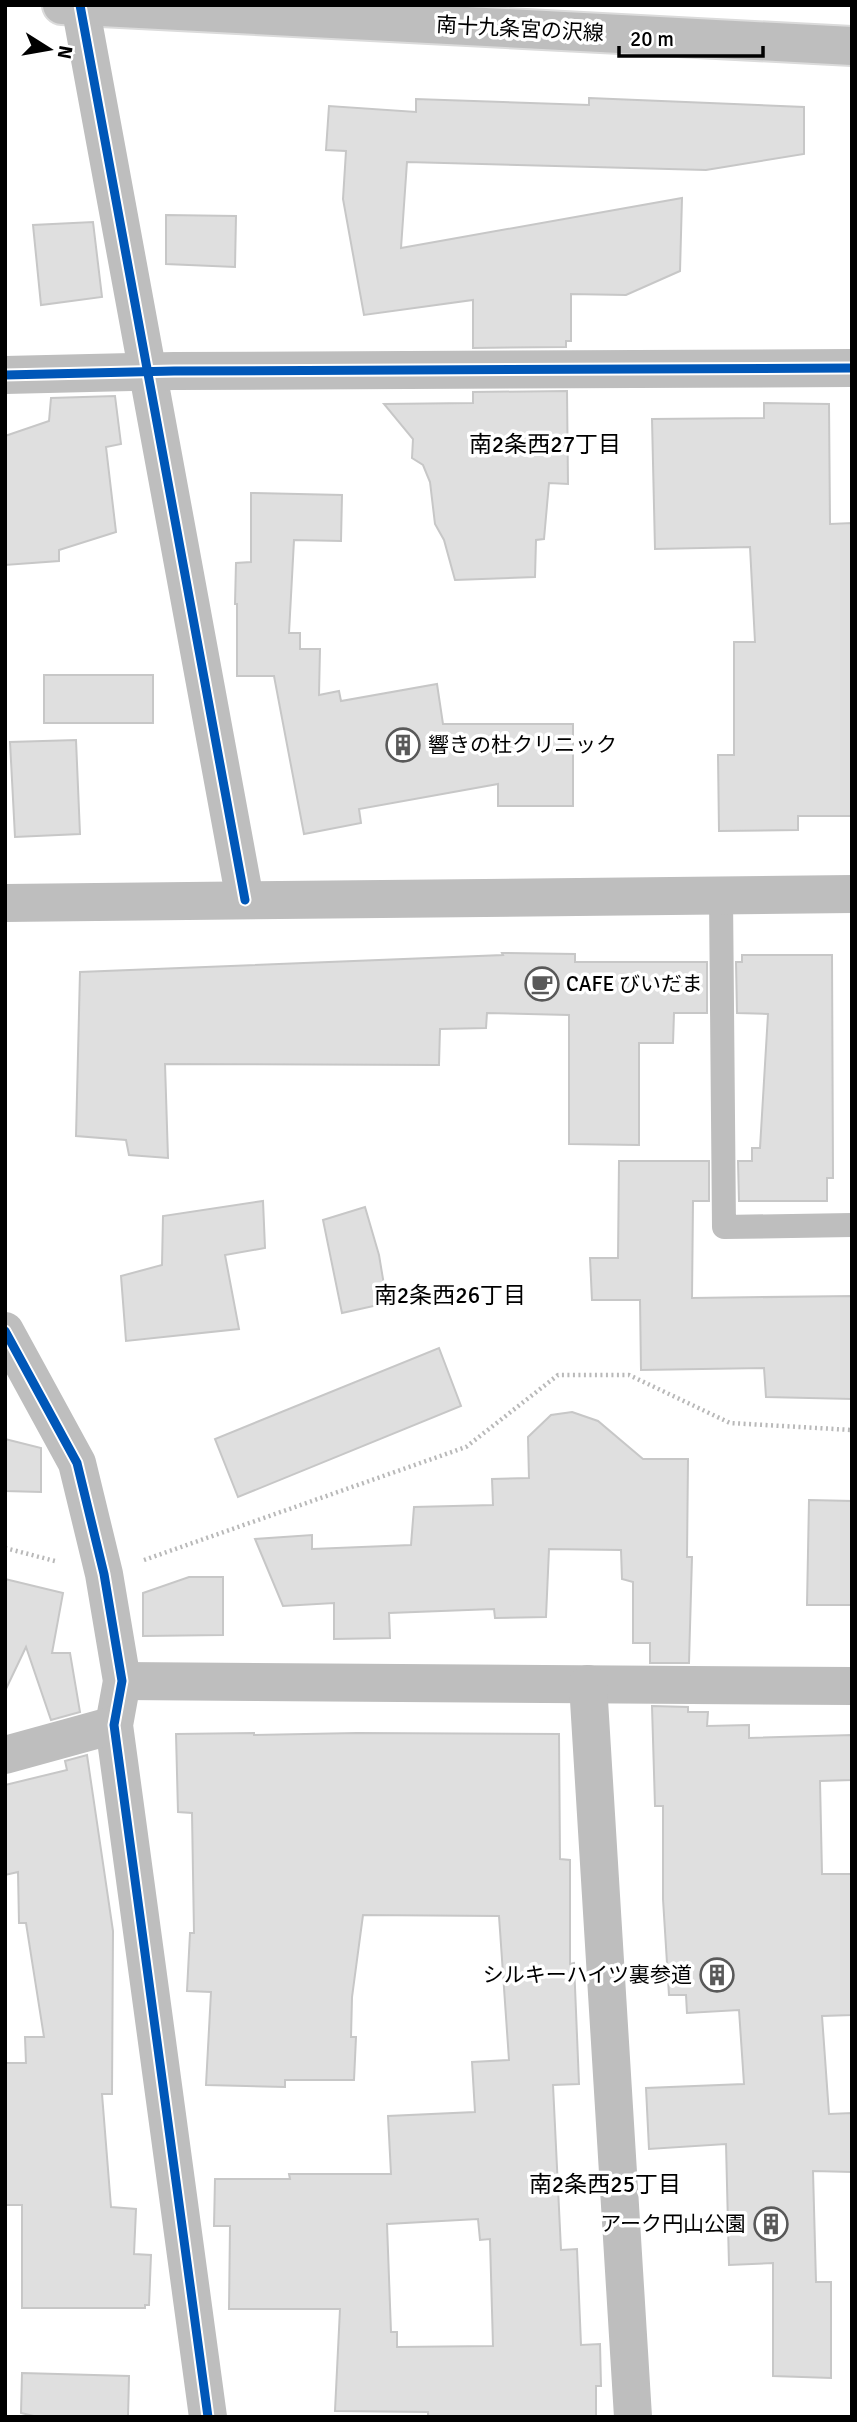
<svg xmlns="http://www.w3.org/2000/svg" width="857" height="2422" viewBox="0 0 857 2422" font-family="Signika,'Noto Sans JP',sans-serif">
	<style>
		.building { fill: #dfdfdf; stroke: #c7c7c7; stroke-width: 2; fill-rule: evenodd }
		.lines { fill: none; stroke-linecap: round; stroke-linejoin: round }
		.primary-casing { stroke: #dbdbdb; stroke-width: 42 }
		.path { stroke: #b9b9b9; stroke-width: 4.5; stroke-dasharray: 2 3.5; stroke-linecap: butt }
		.lane { stroke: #bebebe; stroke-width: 24 }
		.street { stroke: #bebebe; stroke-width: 38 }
		.primary { stroke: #bebebe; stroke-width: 38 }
		.cycleway-casing { stroke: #fff; stroke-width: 13 }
		.cycleway { stroke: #0057b8; stroke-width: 9 }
		.labels { text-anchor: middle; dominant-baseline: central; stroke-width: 7; stroke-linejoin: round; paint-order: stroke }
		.street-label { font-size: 21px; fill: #000; stroke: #fff }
		.poi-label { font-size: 21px; fill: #000; stroke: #fff; text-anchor: start }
		.neighbourhood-label { font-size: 23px; fill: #000; stroke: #fff }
	</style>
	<rect width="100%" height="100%" fill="#fff"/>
	<g class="building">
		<polygon points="589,98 804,107 804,154 706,170 407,162 401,248 682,198 680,271 626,295 571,294 571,341 566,341 566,347 473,348 473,300 364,315 343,199 346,151 326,150 329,106 416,112 416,99 589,105"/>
		<polygon points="166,215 236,216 235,267 166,264"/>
		<polygon points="93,222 102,297 41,305 33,225"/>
		<polygon points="567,391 568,484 549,483 544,539 536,540 535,577 455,580 444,540 435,524 430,482 423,465 412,458 413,439 384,404 473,403 473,392"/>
		<polygon points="115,396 121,444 106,447 116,532 59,550 59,561 5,565 5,436 49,421 51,398"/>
		<polygon points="764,403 829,404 830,524 852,523 852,816 798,816 798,830 719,831 718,755 734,755 734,642 755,642 750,547 655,549 652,419 764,418"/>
		<polygon points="251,493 342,495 341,541 294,540 289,633 300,633 300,649 320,649 319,695 339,691 341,701 437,684 443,724 573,724 573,806 498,806 498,784 359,809 361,823 304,834 274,676 237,676 237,604 235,604 236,563 251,562"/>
		<rect x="44" y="675" width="109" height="48"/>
		<polygon points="76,740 80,834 15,837 10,742"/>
		<polygon points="502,953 575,954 575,962 707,962 707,1013 674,1013 673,1043 639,1043 639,1145 569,1144 569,1015 487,1013 486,1028 440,1029 439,1065 165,1064 168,1158 129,1155 126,1140 76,1136 80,972 503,955"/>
		<polygon points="742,955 832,955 833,1178 827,1178 827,1201 739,1201 738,1161 752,1161 752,1148 760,1148 768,1014 737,1013 736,962 742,962"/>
		<polygon points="619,1161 709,1161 709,1201 693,1201 692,1298 852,1296 852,1399 766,1397 764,1368 641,1370 640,1300 592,1300 590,1258 618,1258"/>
		<polygon points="263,1201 265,1248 225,1255 239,1329 126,1341 121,1276 162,1265 163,1216"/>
		<polygon points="365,1207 379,1255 387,1303 342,1313 323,1220"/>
		<polygon points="439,1348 461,1406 238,1497 215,1439"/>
		<polygon points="572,1412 598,1421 643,1459 688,1459 687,1557 692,1557 689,1663 650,1663 650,1643 633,1643 633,1582 622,1579 621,1550 549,1549 546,1617 495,1618 494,1609 389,1613 390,1638 334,1639 334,1603 283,1606 255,1539 312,1535 312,1549 411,1545 414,1507 493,1505 492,1479 529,1478 528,1437 551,1415"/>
		<polygon points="5,1439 41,1448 41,1492 5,1491"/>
		<polygon points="809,1500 852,1501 852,1605 807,1605"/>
		<polygon points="189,1577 223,1577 223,1635 143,1636 143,1593"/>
		<polygon points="5,1579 63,1593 52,1653 70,1653 80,1712 51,1720 26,1647 5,1691"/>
		<polygon points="652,1706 688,1707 688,1712 708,1712 707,1726 749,1725 749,1738 852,1735 852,1780 820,1781 822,1874 852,1874 852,2015 822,2016 829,2114 852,2113 852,2172 813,2171 816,2282 831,2282 831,2378 773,2376 773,2263 729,2265 726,2144 649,2149 646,2088 744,2084 739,2010 687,2013 686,1995 669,1995 663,1899 663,1806 655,1806"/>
		<path d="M254,1733V1735L357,1733L559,1734L560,1859L570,1860V1964L574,1963L579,2084L553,2085L561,2250L577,2249L581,2345L600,2344L601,2386H596V2417H428V2412L335,2411L340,2309H229L230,2226H214L215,2179H290L289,2174H391L388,2116L475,2112L472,2062L509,2060L499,1916L363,1915L352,1997L351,2037H356L354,2080H285V2087L206,2085L211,1992L187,1991L190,1933H194L192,1813L178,1812L176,1734ZM478,2219L480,2240L490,2239L493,2346L397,2347V2332H391L387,2224Z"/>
		<polygon points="87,1755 113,1931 112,2094 102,2094 111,2207 136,2209 134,2254 151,2255 149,2305 145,2305 145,2308 22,2308 22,2205 5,2205 5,2063 26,2063 25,2037 44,2037 26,1923 19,1923 18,1872 5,1875 5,1785 67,1770 65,1761"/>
		<polygon points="22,2373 129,2376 128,2417 38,2417 21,2413"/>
	</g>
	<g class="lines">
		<defs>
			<polyline id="primary" points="62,5 852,46"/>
		</defs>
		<use href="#primary" class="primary-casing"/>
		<g class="path">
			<polyline points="5,1548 55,1561"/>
			<polyline points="144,1560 466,1447 558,1375 629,1375 730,1423 852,1430"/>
		</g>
		<polyline class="lane" points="721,896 724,1227 852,1225"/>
		<g class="street">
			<polyline points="80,5 245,900"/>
			<polyline points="5,375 174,371 852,368"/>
			<polyline points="5,903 852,894"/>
			<polyline points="5,1331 77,1463 104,1574 122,1681 114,1725 208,2417"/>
			<polyline points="122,1681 852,1686"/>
			<polyline points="588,1684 633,2417"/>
			<polyline points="5,1755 114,1725"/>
		</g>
		<use href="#primary" class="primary"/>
		<defs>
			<g id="cycleway">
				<polyline points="80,5 245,900"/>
				<polyline points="5,375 174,371 852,368"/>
				<polyline points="5,1331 77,1463 104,1574 122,1681 114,1725 208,2417"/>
			</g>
		</defs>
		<use href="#cycleway" class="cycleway-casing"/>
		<use href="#cycleway" class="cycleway"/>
	</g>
	<defs>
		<symbol id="building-ring" viewBox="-11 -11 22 22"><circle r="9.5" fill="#fff" stroke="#595959" stroke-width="1.5"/><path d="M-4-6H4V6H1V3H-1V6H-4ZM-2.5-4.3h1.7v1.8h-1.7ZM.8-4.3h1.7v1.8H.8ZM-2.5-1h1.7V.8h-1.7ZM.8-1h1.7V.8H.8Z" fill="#595959"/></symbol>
		<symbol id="cafe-ring" viewBox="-11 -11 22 22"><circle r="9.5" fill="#fff" stroke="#595959" stroke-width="1.5"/><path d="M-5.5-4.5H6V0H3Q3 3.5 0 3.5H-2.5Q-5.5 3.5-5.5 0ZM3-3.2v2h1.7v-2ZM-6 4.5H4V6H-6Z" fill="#595959"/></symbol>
	</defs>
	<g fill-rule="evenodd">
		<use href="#building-ring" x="384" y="726" width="38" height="38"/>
		<use href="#cafe-ring" x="523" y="965" width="38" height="38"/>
		<use href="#building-ring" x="698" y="1956" width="38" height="38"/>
		<use href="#building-ring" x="752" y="2205" width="38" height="38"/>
	</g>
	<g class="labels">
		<g class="street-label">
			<text transform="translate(520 29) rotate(3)">南十九条宮の沢線</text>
		</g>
		<g class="poi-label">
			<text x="428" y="745">響きの杜クリニック</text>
			<text x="566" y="984">CAFE びいだま</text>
			<text x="692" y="1975" text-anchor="end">シルキーハイツ裏参道</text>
			<text x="746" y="2224" text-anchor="end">アーク円山公園</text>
		</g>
		<g class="neighbourhood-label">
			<text x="545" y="444">南2条西27丁目</text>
			<text x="450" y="1295">南2条西26丁目</text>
			<text x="605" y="2184">南2条西25丁目</text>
		</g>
	</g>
	<rect width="857" height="2422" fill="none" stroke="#000000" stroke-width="14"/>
	<g transform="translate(49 49) rotate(101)" stroke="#ffffff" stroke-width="5" paint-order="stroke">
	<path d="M0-5L12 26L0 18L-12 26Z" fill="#000000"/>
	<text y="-10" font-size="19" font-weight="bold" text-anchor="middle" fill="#000000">N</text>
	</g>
	<path d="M619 46v10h144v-10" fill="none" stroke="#000000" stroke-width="3.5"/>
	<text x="630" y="46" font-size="21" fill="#000000" stroke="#ffffff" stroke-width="5" paint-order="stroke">20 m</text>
</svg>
